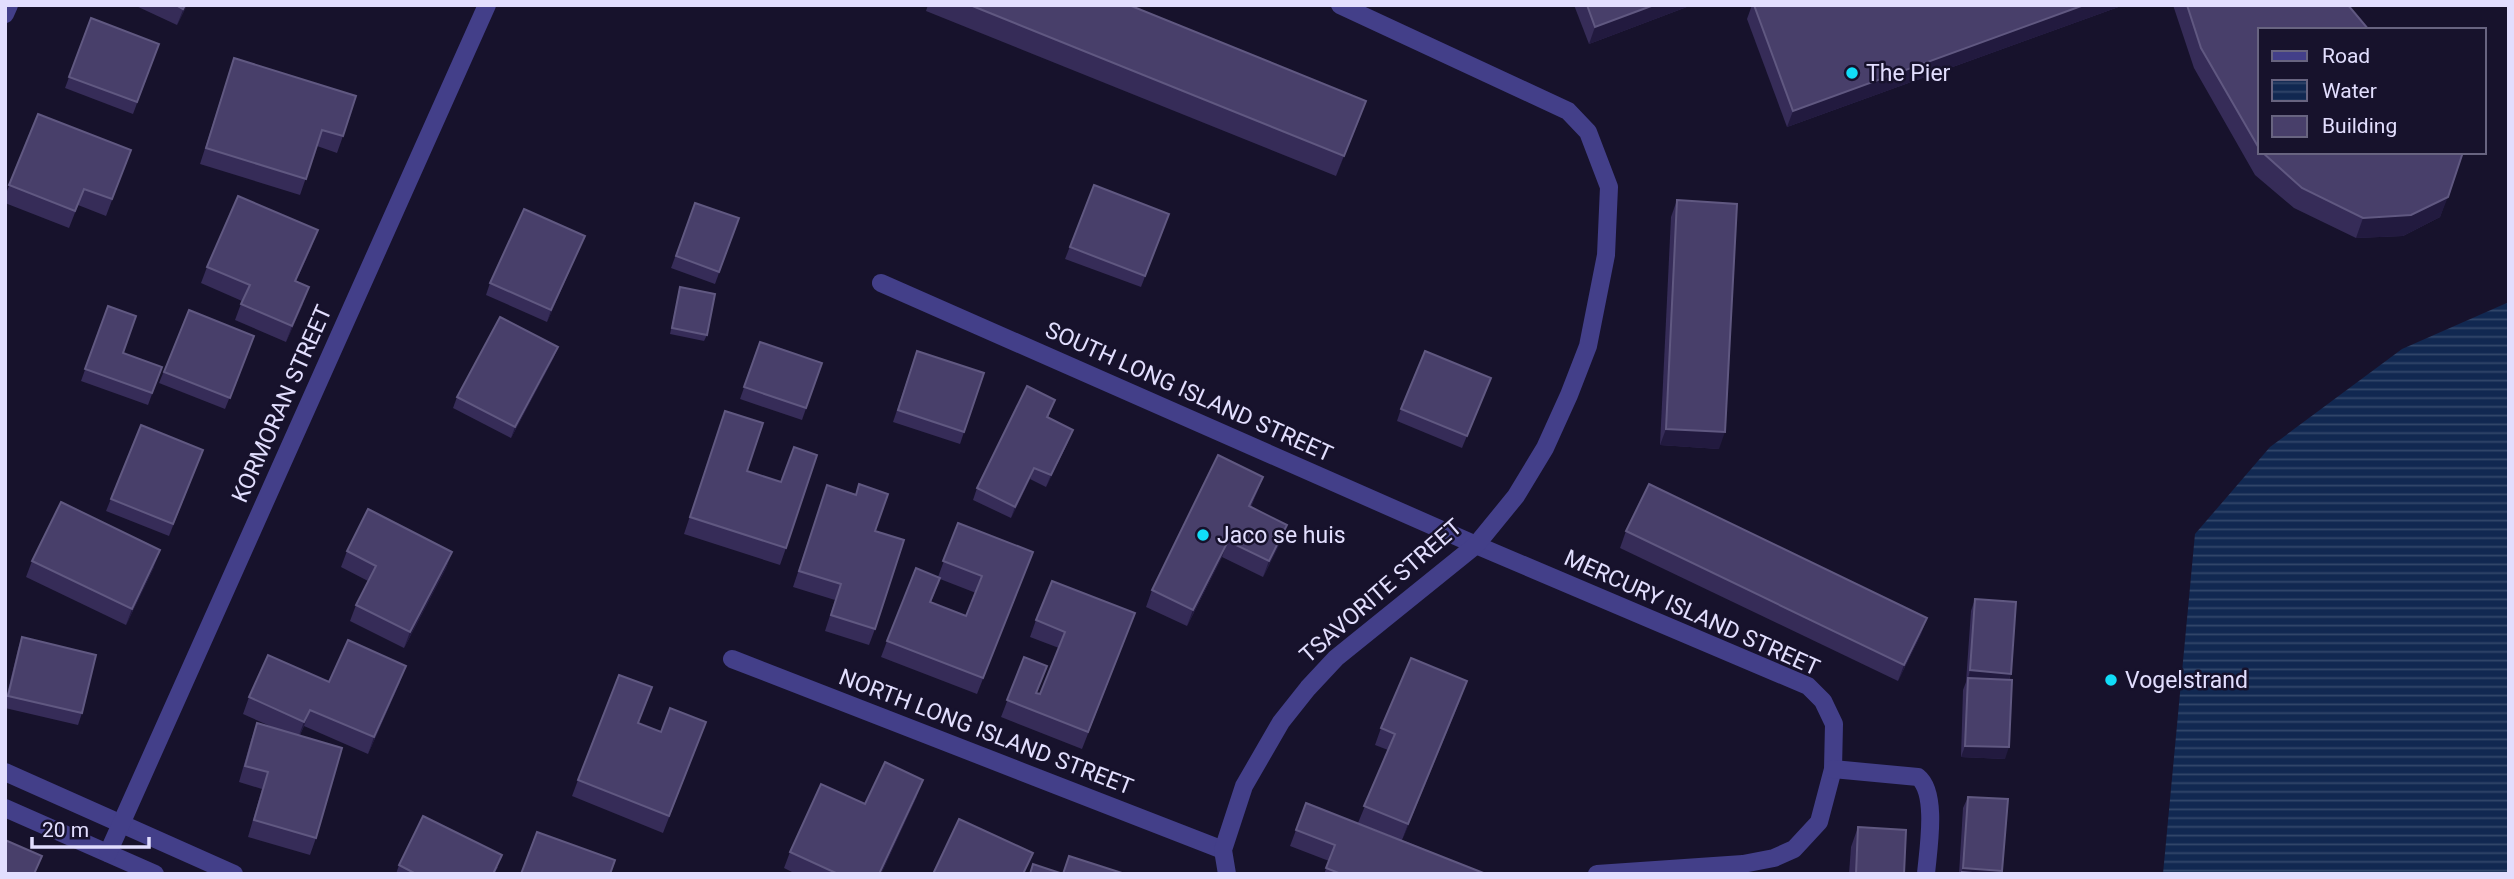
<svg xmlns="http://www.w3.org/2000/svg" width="2514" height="879" viewBox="0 0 2514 879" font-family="Roboto,sans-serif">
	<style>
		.water { fill: url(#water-rules) }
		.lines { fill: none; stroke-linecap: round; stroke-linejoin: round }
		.minor { stroke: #433f89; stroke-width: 18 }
		.wall { fill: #362c58; fill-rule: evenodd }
		.shaded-wall { fill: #221a3f }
		.building { fill: #483f6a; stroke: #605881; stroke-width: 2 }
		.poi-dot { fill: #11ddf8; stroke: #17122c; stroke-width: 2.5 }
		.labels { text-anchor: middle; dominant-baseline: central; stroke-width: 5; stroke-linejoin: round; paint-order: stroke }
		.poi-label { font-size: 23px; fill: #e2defe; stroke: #17122c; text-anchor: start }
		.street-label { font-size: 23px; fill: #e2defe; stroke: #17122c }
	</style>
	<defs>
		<pattern id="water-rules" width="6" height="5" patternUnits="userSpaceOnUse" patternTransform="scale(1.75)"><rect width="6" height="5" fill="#112851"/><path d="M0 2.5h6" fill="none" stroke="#33476b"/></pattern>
	</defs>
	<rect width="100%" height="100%" fill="#17122c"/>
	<polygon class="water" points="2509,302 2509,874 2163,874 2195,534 2270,447 2402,349"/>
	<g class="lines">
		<g class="minor">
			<polyline points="5,14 9,5"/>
			<polyline points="881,283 1476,545 1808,686 1823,701 1834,724 1833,769 1819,822 1794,849 1774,858 1743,864 1597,874"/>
			<polyline points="732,659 1223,850"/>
			<path d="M1833,769L1918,777C1938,793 1928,850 1926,874"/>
			<polyline points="5,772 234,874"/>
			<polyline points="5,808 155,874"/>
			<polyline points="108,853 487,5"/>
			<polyline points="1227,874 1223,850 1244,786 1281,722 1308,688 1336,658 1476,545 1516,496 1545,448 1569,395 1588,346 1606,255 1609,187 1588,132 1568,111 1340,5"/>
		</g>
	</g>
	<g class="wall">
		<polygon points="134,5 187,5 177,25"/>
		<polygon points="928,5 1129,5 1366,101 1336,176 926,11"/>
		<polygon points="1574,5 1692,5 1589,44"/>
		<polygon points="1752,5 2124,5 1787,127 1747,19"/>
		<polygon points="2173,5 2348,5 2260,30 2260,152 2463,152 2440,217 2403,236 2356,238 2294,208 2255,175 2194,68"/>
		<polygon points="91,18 159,44 133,114 65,88"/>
		<polygon points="234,58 343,136 337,153 317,146 300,195 200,164"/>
		<polygon points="38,114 131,150 106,216 78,205 69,228 5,203 5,196"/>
		<polygon points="1094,185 1169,214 1141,287 1065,259"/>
		<polygon points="1677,200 1719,449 1660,445 1671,217"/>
		<polygon points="695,203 739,218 715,284 671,268"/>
		<polygon points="312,246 296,281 303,304 286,342 235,320 242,301 201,283 207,267"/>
		<polygon points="580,247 547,322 486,295 490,283"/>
		<polygon points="680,287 707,335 704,341 670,334"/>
		<polygon points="108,306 123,353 162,367 148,405 81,381"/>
		<polygon points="189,310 254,336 225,409 159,383"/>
		<polygon points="760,342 822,363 802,420 740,399"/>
		<polygon points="558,347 553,359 511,438 453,408 457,397"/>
		<polygon points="917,351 984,373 960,444 893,422"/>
		<polygon points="1486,390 1462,448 1397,421 1401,409"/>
		<polygon points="1055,400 1048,418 1068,442 1046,487 1030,479 1011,518 973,500 977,488"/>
		<polygon points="725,411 747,471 786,548 780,565 684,534"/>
		<polygon points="141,425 203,450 169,536 106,511"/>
		<polygon points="1263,477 1251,507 1281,541 1263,577 1222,557 1187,626 1146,607 1152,590"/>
		<polygon points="859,484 875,531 875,629 869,645 825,631 835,600 793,587 827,485 856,494"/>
		<path d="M958,523L1033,552L977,694L881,657L887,641L938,577ZM940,579L976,593L966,616L931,602Z"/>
		<polygon points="1626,531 1927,618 1921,634 1898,681 1620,548"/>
		<polygon points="347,551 452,552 446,568 404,648 350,621 356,605 368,581 341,567"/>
		<polygon points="32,561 154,567 126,625 26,577"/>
		<polygon points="1975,599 2011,674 2009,680 2005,759 1961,757 1963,690 1966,682 1971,611"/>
		<polygon points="1036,620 1129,629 1082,749 1001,717 1024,657 1036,693 1040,694 1059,648 1030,637"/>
		<polygon points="22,637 82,713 78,725 5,708 5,702 18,649"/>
		<polygon points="329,682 400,682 368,754 304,726 300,735 316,838 310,855 248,837 262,789 239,782 251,740 257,723 279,730 243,714 249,697"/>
		<polygon points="1461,698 1402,840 1486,874 1324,874 1329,861 1290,846 1296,830 1389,835 1358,823 1388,750 1375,745 1381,728"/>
		<polygon points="706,722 663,833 572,796 578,780 638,724 661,732"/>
		<polygon points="917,796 881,874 796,874 784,868 790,852 865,804"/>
		<polygon points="1968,797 2001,874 1959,874 1963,808"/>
		<polygon points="1858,827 1904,874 1849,874 1851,847"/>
		<polygon points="399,865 498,867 494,874 396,874"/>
	</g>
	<g class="shaded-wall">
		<polygon points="185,5 187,5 177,25"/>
		<polygon points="1654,5 1692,5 1589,44 1595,27"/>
		<polygon points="2084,5 2124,5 1787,127 1793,111"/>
		<polygon points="1366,101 1359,121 1336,176"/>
		<polygon points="2448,197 2440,217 2403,236 2356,238 2363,218"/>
		<polygon points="318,230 312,246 289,297 295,281"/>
		<polygon points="585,236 580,247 547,322 551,310"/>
		<polygon points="309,287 303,304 286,342 292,326"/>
		<polygon points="558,347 553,359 511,438 515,427"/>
		<polygon points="1666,429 1725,432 1719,449 1660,445"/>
		<polygon points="1073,430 1068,442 1046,487 1051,475"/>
		<polygon points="1034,468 1030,479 1011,518 1015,507"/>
		<polygon points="1263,477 1257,493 1243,522 1249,506"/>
		<polygon points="1287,525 1281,541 1263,577 1269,561"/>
		<polygon points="1228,541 1222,557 1187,626 1193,610"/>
		<polygon points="160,550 154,567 126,625 132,609"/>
		<polygon points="452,552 446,568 404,648 410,632"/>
		<polygon points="1927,618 1921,634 1898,681 1904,665"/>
		<polygon points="406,666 400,682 368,754 374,737"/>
		<polygon points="1970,670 2011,674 2006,686 1968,679"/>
		<polygon points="1467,681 1461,698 1402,841 1408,824"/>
		<polygon points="310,710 304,726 298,738 304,722"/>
		<polygon points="1965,746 2009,747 2005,759 1961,757"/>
		<polygon points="923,780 917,796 881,874 879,874"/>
		<polygon points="1963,868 2002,871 2001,874 1961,874"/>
	</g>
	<g class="building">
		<polygon points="176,5 185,5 183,9"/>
		<polygon points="970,5 1129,5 1366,101 1344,156"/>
		<polygon points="1587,5 1654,5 1595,27"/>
		<polygon points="1754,5 2084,5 1793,111"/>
		<polygon points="2187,5 2348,5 2369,30 2260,30 2260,150 2201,48"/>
		<polygon points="91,18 159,44 137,102 69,77"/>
		<polygon points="234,58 356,96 343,136 322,130 306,179 206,148"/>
		<polygon points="38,114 131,150 112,199 84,189 75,211 9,185"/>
		<polygon points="2262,152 2463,152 2448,197 2411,215 2363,218 2302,188"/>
		<polygon points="1094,185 1169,214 1145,276 1070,247"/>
		<polygon points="238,196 318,230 295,281 309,287 292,326 241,304 250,285 207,267"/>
		<polygon points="1677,200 1737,204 1725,432 1666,429"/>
		<polygon points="695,203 739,218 719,272 676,256"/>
		<polygon points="524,209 585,236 551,310 490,283"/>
		<polygon points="680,287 715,294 707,335 672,328"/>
		<polygon points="108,306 136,316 123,353 162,367 152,393 85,369"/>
		<polygon points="189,310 254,336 230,398 164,372"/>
		<polygon points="500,317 558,347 515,427 457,397"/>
		<polygon points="760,342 822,363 806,408 744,387"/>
		<polygon points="917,351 984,373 964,432 898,410"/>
		<polygon points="1425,351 1491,378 1467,436 1401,409"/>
		<polygon points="1027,386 1055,400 1047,417 1073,430 1051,475 1034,468 1015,507 977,488"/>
		<polygon points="725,411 763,423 747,471 781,482 794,447 817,455 786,548 690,517"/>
		<polygon points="141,425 203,450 173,524 111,499"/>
		<polygon points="1218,455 1263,477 1249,506 1287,525 1269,561 1228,541 1193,610 1152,590"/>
		<polygon points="859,484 888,494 875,531 904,540 875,629 831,615 841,584 799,571 827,485 856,495"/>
		<polygon points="1649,484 1927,618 1904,665 1626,531"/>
		<polygon points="61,502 160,550 132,609 32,561"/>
		<polygon points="368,509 452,552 410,632 356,605 376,566 347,551"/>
		<polygon points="958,523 1033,552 983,678 887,641 916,568 940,578 930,602 966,616 982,576 943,561"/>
		<polygon points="1052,581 1135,613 1088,732 1007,700 1024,657 1047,666 1036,693 1040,694 1065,632 1036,620"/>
		<polygon points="1975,599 2016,602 2011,674 1970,670"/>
		<polygon points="22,637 96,655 82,713 8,696"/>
		<polygon points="348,640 406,666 374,737 310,710 304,722 249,697 268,655 329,682"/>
		<polygon points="1411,658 1467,681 1408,824 1364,806 1395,734 1381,728"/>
		<polygon points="619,675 652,687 638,723 661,732 670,708 706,722 669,816 578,780"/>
		<polygon points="1968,678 2012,680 2009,747 1965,746"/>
		<polygon points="257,723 342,748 316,838 254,820 268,772 245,766"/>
		<polygon points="885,762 923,780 879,874 838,874 790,852 821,784 865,804"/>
		<polygon points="1968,797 2008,799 2002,871 1963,868"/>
		<polygon points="1306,803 1486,874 1341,874 1326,868 1335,845 1296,830"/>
		<polygon points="423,816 502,855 493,874 416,874 399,865"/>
		<polygon points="959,819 1033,853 1023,874 933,874"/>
		<polygon points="1858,827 1906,830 1904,874 1856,874"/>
		<polygon points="537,832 615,860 610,874 521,874"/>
		<polygon points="5,840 42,856 34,874 5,874"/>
		<polygon points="1069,856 1125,874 1030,874 1033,864 1063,874"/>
		<polygon points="1962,872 1983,874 1962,874"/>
	</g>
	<g class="poi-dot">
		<circle cx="1852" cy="73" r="7"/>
		<circle cx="1203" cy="535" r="7"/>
		<circle cx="2111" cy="680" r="7"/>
	</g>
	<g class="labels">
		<g class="poi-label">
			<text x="1866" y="73">The Pier</text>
			<text x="1217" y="535">Jaco se huis</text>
			<text x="2125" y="680">Vogelstrand</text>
		</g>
		<g class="street-label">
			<text transform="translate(1189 392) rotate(24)">SOUTH LONG ISLAND STREET</text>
			<text transform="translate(282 404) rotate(-66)">KORMORAN STREET</text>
			<text transform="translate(1381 591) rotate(-41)">TSAVORITE STREET</text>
			<text transform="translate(1692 613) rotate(24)">MERCURY ISLAND STREET</text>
			<text transform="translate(986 732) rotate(21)">NORTH LONG ISLAND STREET</text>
		</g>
	</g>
	<rect width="2514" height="879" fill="none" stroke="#e2defe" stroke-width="14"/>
	<rect x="2258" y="28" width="228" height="126" fill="#17122c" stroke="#686480" stroke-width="2"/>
	<rect x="2272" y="51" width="35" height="10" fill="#433f89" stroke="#686480" stroke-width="2"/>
	<text x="2322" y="63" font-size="21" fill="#e2defe">Road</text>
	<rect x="2272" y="80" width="35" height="21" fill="url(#water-rules)" stroke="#686480" stroke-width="2"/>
	<text x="2322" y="98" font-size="21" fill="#e2defe">Water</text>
	<rect x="2272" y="116" width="35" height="21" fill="#483f6a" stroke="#686480" stroke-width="2"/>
	<text x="2322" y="133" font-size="21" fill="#e2defe">Building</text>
	<path d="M32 837v10h117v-10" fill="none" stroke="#e2defe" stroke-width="3.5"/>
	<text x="42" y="837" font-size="21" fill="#e2defe" stroke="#17122c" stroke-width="5" paint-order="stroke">20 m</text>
</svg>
